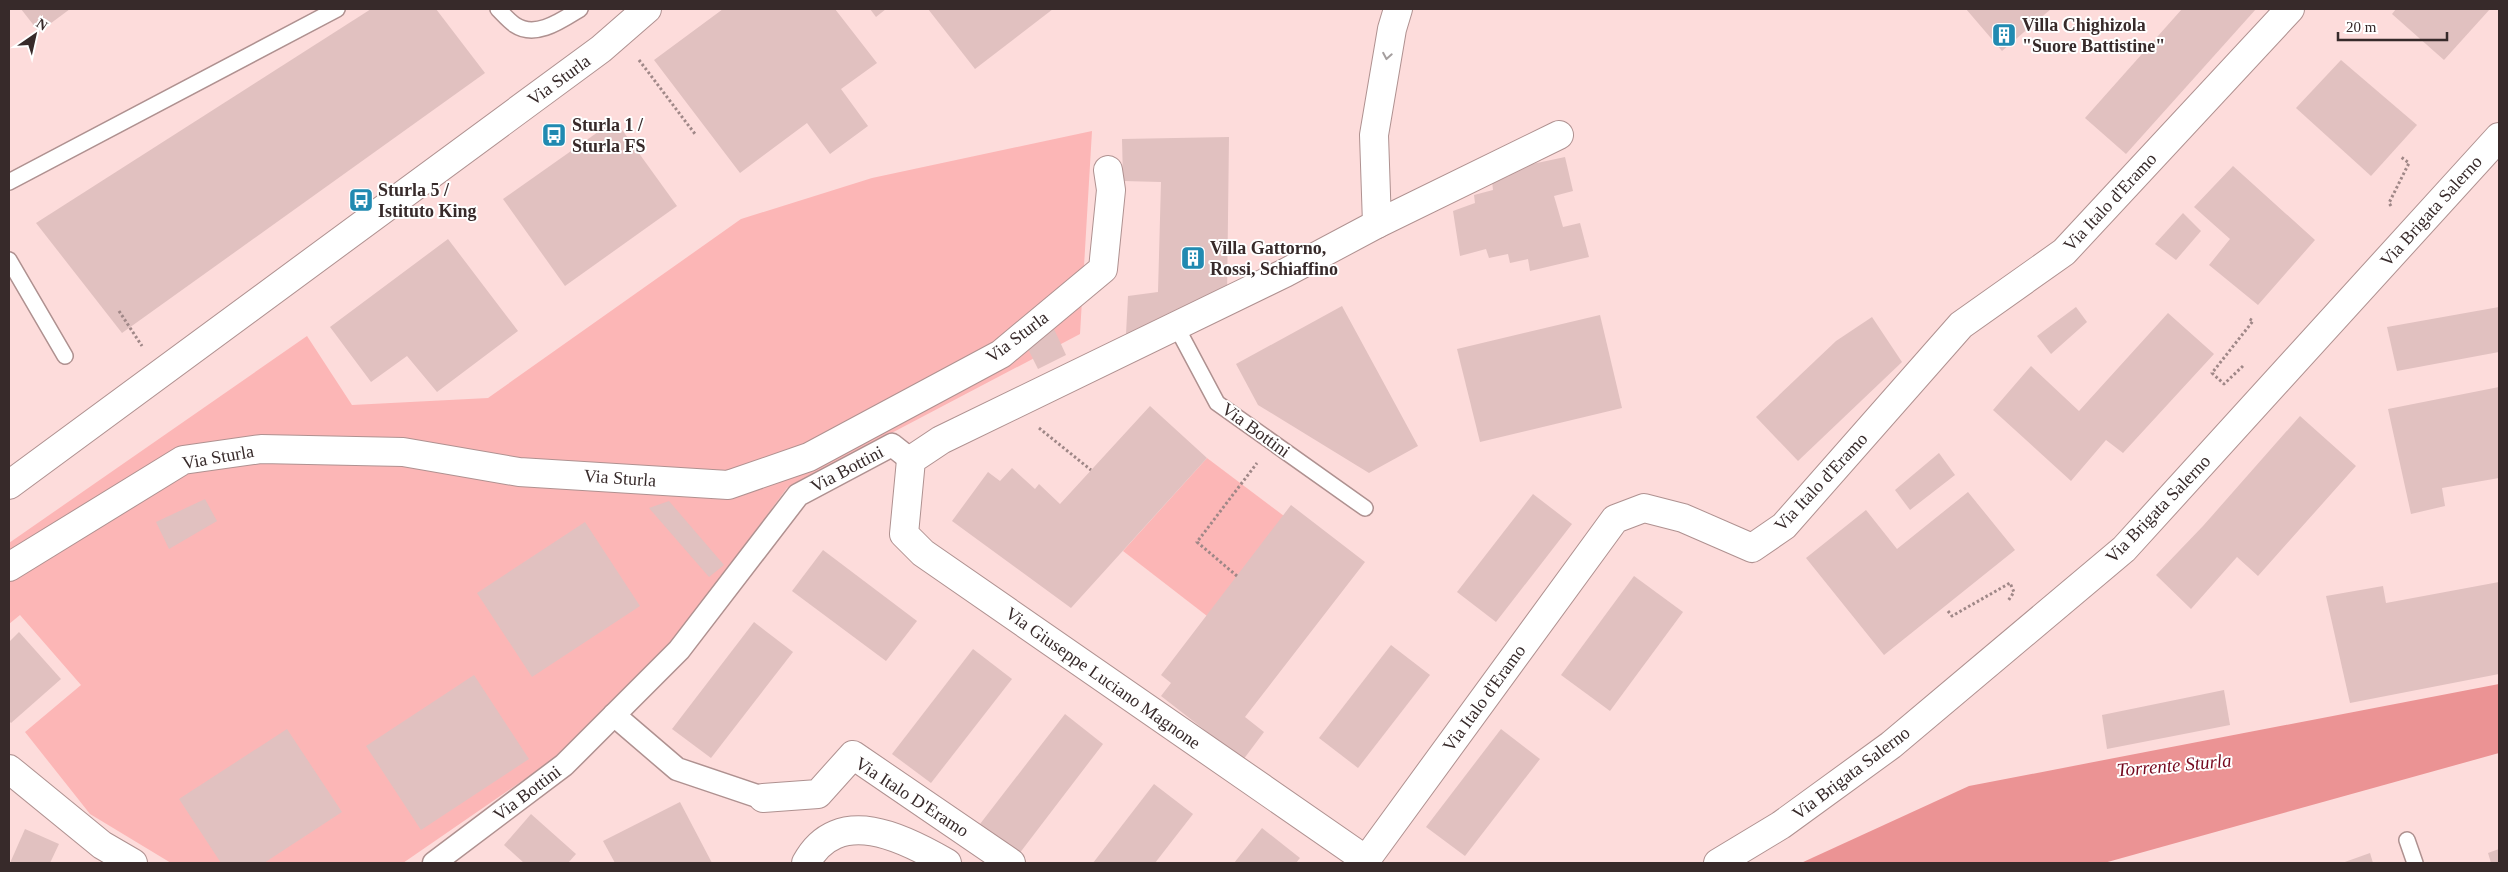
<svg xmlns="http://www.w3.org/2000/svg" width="2508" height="872" viewBox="0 0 2508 872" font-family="'Times New Roman',serif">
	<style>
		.green { fill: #fcb6b6 }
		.water { fill: #eb9394 }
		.building { fill: #e1c1c0 }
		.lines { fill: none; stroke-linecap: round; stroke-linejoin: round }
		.service-casing { stroke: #af9190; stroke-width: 18 }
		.pedestrian-casing { stroke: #af9190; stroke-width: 25 }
		.minor-casing { stroke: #af9190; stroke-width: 30 }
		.secondary-casing { stroke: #af9190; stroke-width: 30 }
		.path { stroke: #9f8787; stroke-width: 3; stroke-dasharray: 2.5 2.5; stroke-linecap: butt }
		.service { stroke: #fff; stroke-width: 15 }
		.pedestrian { stroke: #fff; stroke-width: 22 }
		.minor { stroke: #fff; stroke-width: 28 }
		.secondary { stroke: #fff; stroke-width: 28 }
		.oneway { stroke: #a59f9f }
		.labels { text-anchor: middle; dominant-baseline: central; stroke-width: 4; stroke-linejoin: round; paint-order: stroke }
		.poi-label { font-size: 18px; font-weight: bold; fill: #372a2a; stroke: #fff; text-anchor: start }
		.street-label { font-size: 18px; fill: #372a2a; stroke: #fff }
		.water-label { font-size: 19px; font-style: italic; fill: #74071d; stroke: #fff }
	</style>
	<rect width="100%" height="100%" fill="#fddcdb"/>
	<g class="green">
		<polygon points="1092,131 1080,334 787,488 676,638 554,759 403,863 171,863 90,814 25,732 81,685 20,615 9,624 9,543 307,336 352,405 488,398 741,219 872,178"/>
		<polygon points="1207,458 1284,516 1207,616 1123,551"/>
	</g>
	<polygon class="water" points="2499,684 2499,753 2104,863 1801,863 1969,786"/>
	<g class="building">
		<polygon points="21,9 70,9 39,32"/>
		<polygon points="371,9 436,9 485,73 122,333 36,223"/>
		<polygon points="723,9 835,9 877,63 841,89 868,126 830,154 807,123 740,173 654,60"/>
		<polygon points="870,9 886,9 876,17"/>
		<polygon points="928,9 1053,9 975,69"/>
		<polygon points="1966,9 2051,9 2002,51"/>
		<polygon points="2182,9 2256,9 2126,154 2085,118"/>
		<polygon points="2396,9 2490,9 2444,60 2392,14"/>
		<polygon points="2341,60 2417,125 2371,176 2296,108"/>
		<polygon points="615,120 677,206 565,286 503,199"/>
		<polygon points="1229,137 1227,298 1126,334 1128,296 1158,292 1161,182 1123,181 1122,139"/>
		<polygon points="1565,157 1573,191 1554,196 1563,227 1580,223 1589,257 1530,271 1528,259 1510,263 1508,254 1489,258 1486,249 1460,256 1453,211 1475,203 1474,195 1493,190 1492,181 1509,176 1509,169"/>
		<polygon points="2233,166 2315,240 2258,305 2209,265 2230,239 2194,207"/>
		<polygon points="2183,213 2201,231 2176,260 2155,244"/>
		<polygon points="448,239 518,331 437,392 407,356 371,382 330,327"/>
		<polygon points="1342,306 1418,446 1369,473 1258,405 1236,364"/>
		<polygon points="2076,307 2087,322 2051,354 2037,336"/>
		<polygon points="2499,307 2499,352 2397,371 2387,327"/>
		<polygon points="2168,313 2214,354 2123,453 2106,440 2071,481 1993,410 2031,366 2079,411"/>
		<polygon points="1600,315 1622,408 1480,442 1457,349"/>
		<polygon points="1872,317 1902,362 1798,461 1756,417 1836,341"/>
		<polygon points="1054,329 1066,355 1038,369 1026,345"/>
		<polygon points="2499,387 2499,478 2442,488 2445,506 2411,514 2388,409"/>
		<polygon points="1150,406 1207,458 1071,608 952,521 988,472 1000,481 1012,468 1035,489 1039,484 1060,504"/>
		<polygon points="2300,416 2356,466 2258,576 2237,557 2191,609 2156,575 2203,526"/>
		<polygon points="1939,453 1955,475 1910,510 1895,490"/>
		<polygon points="1968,492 2015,550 1884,655 1806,558 1866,510 1897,549"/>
		<polygon points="1533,494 1572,524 1496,622 1457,592"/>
		<polygon points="205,499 217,521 169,549 156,522"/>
		<polygon points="669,501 724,565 709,577 649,508"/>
		<polygon points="1291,505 1365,562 1245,717 1264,732 1243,760 1161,696 1171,683 1161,675"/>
		<polygon points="585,522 640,606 532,677 477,593"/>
		<polygon points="823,550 917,621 886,661 792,591"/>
		<polygon points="1634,576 1683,612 1610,711 1561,675"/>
		<polygon points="2499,582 2499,674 2350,703 2326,596 2383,586 2386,603"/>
		<polygon points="754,622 793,652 711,758 672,729"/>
		<polygon points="19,632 61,679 11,723 9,721 9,642"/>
		<polygon points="1391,645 1430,675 1358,768 1319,738"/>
		<polygon points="973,649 1012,679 931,783 892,754"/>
		<polygon points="474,675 529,759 421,830 366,746"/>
		<polygon points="2224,690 2230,725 2107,749 2102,715"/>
		<polygon points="1065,714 1103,744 1019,854 980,824"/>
		<polygon points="287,729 342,812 264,863 221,863 179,799"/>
		<polygon points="1501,729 1540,759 1465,856 1426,827"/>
		<polygon points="1154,784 1193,814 1155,863 1093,863"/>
		<polygon points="680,802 712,863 615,863 603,841"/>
		<polygon points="531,814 576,854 568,863 524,863 504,845"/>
		<polygon points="1262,828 1300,858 1296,863 1234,863"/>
		<polygon points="25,829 59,844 50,863 10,863"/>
		<polygon points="2499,849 2499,863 2491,863 2488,853"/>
		<polygon points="2370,853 2373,863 2342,863"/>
	</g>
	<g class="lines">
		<defs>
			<g id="service">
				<path d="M498,9C503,14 509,21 515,25C536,39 562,20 580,9"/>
				<polyline points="9,182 337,9"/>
				<polyline points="9,260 65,356"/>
				<polyline points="1176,326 1217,403 1365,508"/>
				<polyline points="2407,840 2415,863"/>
			</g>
			<g id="pedestrian">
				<polyline points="614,715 677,769 763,798"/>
				<polyline points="434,863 564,765 679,650 798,495 892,445 911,460"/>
			</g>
			<g id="minor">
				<polyline points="1377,224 1559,135"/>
				<polyline points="9,567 183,460 261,449 403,452 519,472 728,485 809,457 1001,354 1103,269 1111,190 1108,170"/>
				<polyline points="9,769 102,845 133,863"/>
				<polyline points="763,798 818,794 853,755 1011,863"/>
				<polyline points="1366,860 923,553 904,534 911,460 941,440 1285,273 1377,224 1374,135 1392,29 1398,9"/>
				<path d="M806,863C838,804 904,838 947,863"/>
				<polyline points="1366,863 1366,860 1615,519 1644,508 1683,518 1752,548 1784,526 1961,325 2064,252 2290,9"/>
				<polyline points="1718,863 1781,825 1891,745 2124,549 2499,137"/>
			</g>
			<polyline id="secondary" points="9,485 601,49 647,9"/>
		</defs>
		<use href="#service" class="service-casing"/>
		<use href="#pedestrian" class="pedestrian-casing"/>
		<use href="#minor" class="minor-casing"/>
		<use href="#secondary" class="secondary-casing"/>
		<g class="path">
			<polyline points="639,60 695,134"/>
			<polyline points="2391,206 2389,203 2409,163 2401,157"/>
			<polyline points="119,311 142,346"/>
			<polyline points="2243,366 2224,384 2212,373 2253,321 2248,318"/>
			<polyline points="1039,428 1091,470"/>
			<polyline points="1237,576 1197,542 1257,463"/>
			<polyline points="1948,611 1952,616 2010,583 2014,592 2008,601"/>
		</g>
		<use href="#service" class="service"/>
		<use href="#pedestrian" class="pedestrian"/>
		<use href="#minor" class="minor"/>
		<use href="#secondary" class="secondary"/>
	</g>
	<defs><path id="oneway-chevron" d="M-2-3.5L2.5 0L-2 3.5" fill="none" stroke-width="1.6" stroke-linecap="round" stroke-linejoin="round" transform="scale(1.25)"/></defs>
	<use class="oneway" href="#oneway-chevron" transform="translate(1387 56) rotate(100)"/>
	<defs>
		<symbol id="building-square" viewBox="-11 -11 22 22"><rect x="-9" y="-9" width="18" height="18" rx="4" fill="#218ab1" stroke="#fff"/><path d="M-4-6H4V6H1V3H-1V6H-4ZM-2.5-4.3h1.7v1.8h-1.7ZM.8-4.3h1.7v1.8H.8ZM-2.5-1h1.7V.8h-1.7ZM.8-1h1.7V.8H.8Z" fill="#fff"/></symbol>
		<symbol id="bus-square" viewBox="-11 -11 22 22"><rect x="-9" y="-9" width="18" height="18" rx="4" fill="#218ab1" stroke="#fff"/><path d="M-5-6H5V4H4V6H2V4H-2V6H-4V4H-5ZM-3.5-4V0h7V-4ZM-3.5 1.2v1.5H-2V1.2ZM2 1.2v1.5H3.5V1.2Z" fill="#fff"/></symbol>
	</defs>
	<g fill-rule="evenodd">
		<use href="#building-square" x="1990" y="21" width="28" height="28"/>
		<use href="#bus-square" x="540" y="121" width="28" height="28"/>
		<use href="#bus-square" x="347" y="186" width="28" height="28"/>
		<use href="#building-square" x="1179" y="244" width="28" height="28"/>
	</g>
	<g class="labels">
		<g class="poi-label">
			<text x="2022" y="25">Villa Chighizola<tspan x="2022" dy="21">"Suore Battistine"</tspan></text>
			<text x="572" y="125">Sturla 1 /<tspan x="572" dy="21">Sturla FS</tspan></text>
			<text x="378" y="190">Sturla 5 /<tspan x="378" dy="21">Istituto King</tspan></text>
			<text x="1210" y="248">Villa Gattorno,<tspan x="1210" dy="21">Rossi, Schiaffino</tspan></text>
		</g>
		<g class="street-label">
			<text transform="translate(559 80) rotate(-36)">Via Sturla</text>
			<text transform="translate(2110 202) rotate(-47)">Via Italo d'Eramo</text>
			<text transform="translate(2431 211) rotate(-48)">Via Brigata Salerno</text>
			<text transform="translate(1017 337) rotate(-37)">Via Sturla</text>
			<text transform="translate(1256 430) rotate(36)">Via Bottini</text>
			<text transform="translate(218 457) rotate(-10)">Via Sturla</text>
			<text transform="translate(847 469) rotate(-28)">Via Bottini</text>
			<text transform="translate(620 478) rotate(4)">Via Sturla</text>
			<text transform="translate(1821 482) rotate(-47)">Via Italo d'Eramo</text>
			<text transform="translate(2158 509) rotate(-46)">Via Brigata Salerno</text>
			<text transform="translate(1103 678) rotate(35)">Via Giuseppe Luciano Magnone</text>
			<text transform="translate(1484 698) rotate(-54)">Via Italo d'Eramo</text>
			<text transform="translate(1851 773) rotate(-37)">Via Brigata Salerno</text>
			<text transform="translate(527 793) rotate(-37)">Via Bottini</text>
			<text transform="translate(912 797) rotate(33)">Via Italo D'Eramo</text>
		</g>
		<g class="water-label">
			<text transform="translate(2174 765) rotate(-5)">Torrente Sturla</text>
		</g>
	</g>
	<rect width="2508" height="872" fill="none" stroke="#372a2a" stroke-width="20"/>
	<g transform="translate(35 35) rotate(34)" stroke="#ffffff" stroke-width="4" paint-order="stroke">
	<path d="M0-4L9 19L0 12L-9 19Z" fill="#372a2a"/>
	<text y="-8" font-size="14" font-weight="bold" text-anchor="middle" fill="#372a2a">N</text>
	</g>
	<path d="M2338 32v8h109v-8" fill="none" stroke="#372a2a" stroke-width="2.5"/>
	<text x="2346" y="32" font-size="15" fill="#372a2a" stroke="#ffffff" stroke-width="4" paint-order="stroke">20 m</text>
</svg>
